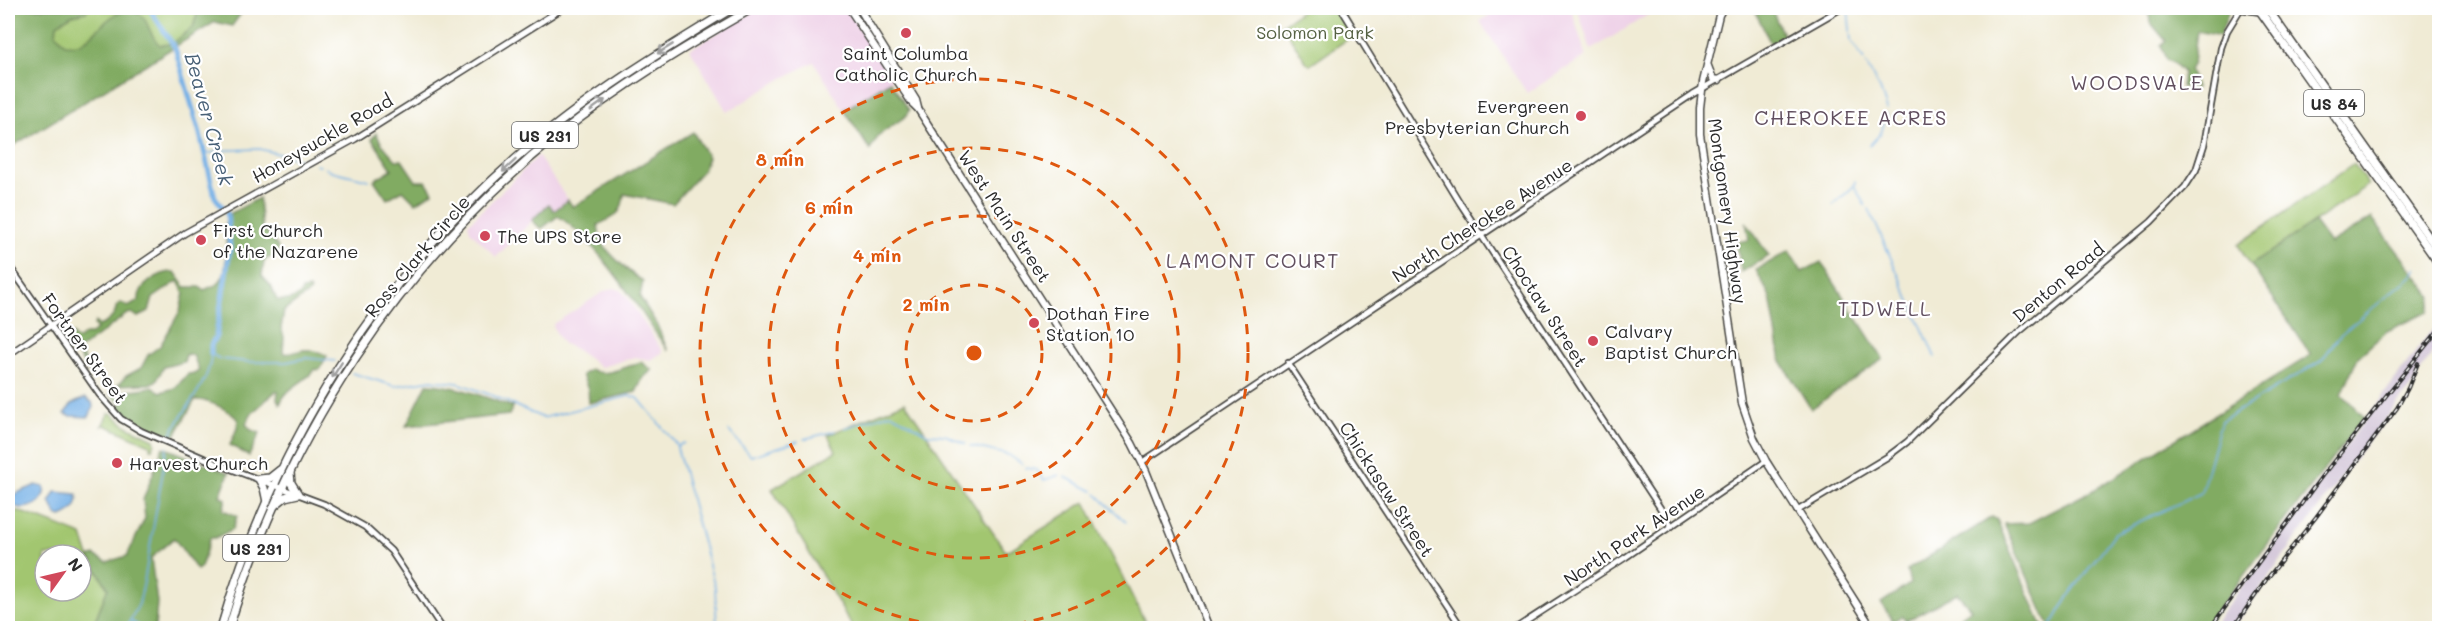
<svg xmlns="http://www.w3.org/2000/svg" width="2447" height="636" viewBox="0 0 2447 636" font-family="Mali,sans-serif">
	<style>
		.built { fill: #eed0e7 }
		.industrial { fill: #ccbed3 }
		.green { fill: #a2c66f; stroke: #66784d; stroke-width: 1.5; fill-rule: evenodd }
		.forest { fill: #81ab62; stroke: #566b46; stroke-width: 1.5 }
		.water { fill: #74b0e6; stroke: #506e88; stroke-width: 1.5 }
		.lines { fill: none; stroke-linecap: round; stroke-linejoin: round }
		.stream { stroke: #74b0e6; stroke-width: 1.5 }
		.river { stroke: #74b0e6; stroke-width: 5 }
		.tertiary-casing { stroke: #494844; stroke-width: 8 }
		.secondary-casing { stroke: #494844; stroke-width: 8 }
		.primary-casing { stroke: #494844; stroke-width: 9 }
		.trunk-casing { stroke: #494844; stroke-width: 10 }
		.tertiary { stroke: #fff; stroke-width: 4.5 }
		.secondary { stroke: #fff; stroke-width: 5 }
		.primary { stroke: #fff; stroke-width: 6 }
		.trunk { stroke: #fff; stroke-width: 7 }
		.rail-casing { stroke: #2b2b2b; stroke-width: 4 }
		.rail { stroke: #fff; stroke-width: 1.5; stroke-dasharray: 4.5; stroke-linecap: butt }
		.oneway { stroke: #a0a0a0 }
		.ring { fill: none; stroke: #df570e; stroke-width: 3; stroke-dasharray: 10 8 }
		.poi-dot { fill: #d1495b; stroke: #fff; stroke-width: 2 }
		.labels { text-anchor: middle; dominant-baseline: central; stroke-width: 4.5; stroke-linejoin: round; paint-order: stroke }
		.shield { fill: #fff; stroke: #6b6b6b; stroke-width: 1.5 }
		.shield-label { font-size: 16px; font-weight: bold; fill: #2b2b2b }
		.park-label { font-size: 18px; fill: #556143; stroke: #fff }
		.poi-label { font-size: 18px; fill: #2b2b2b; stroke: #fff; text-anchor: start }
		.street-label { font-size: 18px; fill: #2b2b2b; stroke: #fff }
		.neighbourhood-label { font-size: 20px; letter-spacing: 1.5px; fill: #614f5f; stroke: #fff }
		.water-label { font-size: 20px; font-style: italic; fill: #486076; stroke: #fff }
		.centre { fill: #df570e; stroke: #fff; stroke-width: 3 }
		.ring-label { font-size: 18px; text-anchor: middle; font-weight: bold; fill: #df570e; stroke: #fff; stroke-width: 4.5; stroke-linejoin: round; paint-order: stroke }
	</style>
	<rect width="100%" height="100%" fill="#fff"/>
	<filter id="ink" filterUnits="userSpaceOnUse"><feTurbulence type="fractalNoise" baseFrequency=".0167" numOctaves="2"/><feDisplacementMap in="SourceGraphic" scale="12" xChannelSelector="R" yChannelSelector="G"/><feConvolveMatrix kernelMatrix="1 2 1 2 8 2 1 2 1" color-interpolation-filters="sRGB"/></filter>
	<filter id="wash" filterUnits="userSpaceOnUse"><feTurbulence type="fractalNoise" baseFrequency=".008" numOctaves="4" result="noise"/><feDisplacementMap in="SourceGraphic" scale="24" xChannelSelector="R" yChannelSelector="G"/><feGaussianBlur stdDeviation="1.35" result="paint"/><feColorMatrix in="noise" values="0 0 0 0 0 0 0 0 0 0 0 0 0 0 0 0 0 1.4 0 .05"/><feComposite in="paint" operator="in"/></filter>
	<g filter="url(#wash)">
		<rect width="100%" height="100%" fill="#f0ebd5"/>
		<g class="built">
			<polygon points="760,8 846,8 892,79 844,110 814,62 783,78 727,112 690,49"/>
			<polygon points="1502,8 1571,8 1586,56 1527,93 1480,21"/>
			<polygon points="1577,8 1659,8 1591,50"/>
			<polygon points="538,156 568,200 553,211 548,205 496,257 470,231 468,224"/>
			<polygon points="614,288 620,290 627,297 663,352 651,360 635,357 601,367 572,347 563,344 554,329 553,324 605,291"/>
		</g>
		<polygon class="industrial" points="2437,327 2439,329 2439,342 2412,385 2350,465 2232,628 2211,628 2430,332"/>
		<g class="green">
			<polygon points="8,8 206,8 210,21 72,110"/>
			<polygon points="1305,8 1339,8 1354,32 1352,36 1310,65 1307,63 1282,25"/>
			<polygon points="2354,164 2368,185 2251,265 2238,245"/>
			<polygon points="905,402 1006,552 1085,502 1148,628 853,628 772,489 836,451 828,435"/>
			<polygon points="111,413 127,426 154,439 155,443 152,449 150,448 150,445 105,425 102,426 108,414"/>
			<path d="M8,509C34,514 57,526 82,535L90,560L108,588L92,628H8ZM45,555H81V591H45Z"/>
		</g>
		<g class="forest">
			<path d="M8,8H88L86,12L72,15L57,24L56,34L65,44C69,44 76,45 79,44C98,36 114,0 140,14C149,20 148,35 160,45L172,44L193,27L199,8H245L232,26L215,22L8,149Z"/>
			<polygon points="1758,8 1771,8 1784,37 1771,44 1755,11"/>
			<polygon points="2139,8 2230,8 2220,36 2197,31 2193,63 2189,70 2196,88 2181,87 2183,72 2174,63 2166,60 2161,45 2166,41 2150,22 2149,14"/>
			<polygon points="890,81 909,110 906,116 879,135 870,150 844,110"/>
			<path d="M693,132L708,157L703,170L673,204L624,194C622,215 616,215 598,225C599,230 599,235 601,240C605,251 632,275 643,281L640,297L657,325L668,351C639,309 600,244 558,216L541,229L532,220L549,204L554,211L568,200L573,207Z"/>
			<polygon points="376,133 382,144 396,160 402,160 416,181 426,181 433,192 416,203 403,190 387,199 374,180 392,169 372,139"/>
			<path d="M259,198L262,227L278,247V256L268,258L264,262L262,276L271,286L277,300C287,301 292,300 301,294L302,290L309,289L310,292L284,311L281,328L284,337L283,353C292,355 295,351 303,350C310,349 322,352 327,356L319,370L315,369C305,383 286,387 280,404L277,399L278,392L276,391L251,414L246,424L251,430L260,433L249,456L230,445L237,428L238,420C230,410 207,399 195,400L174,437L124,417L116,408L122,404L110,394L112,393L152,387L161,392L175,388L188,374L196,373L199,370L193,355L186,354L184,362L164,367L156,381L149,384L118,385L126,376L141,368L148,355L160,346L180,311L184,293L178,281L153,298L149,311L138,317L132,313L127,314L79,350L91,372L90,373L70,343V337L72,334L76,339H79L85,334H91L97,329L94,325L95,322L99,326C107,323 116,316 116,307L121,303L128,307L139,301C137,285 161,271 175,272L185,287H199L204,290L218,284L224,275L227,251L225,224L231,213Z"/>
			<polygon points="2372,218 2432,296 2428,312 2387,331 2358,357 2342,394 2364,417 2204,628 2050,628 2004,524 2029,523 2101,486 2311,355 2251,265 2314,222 2330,244"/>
			<polygon points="1746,222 1769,256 1741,272 1737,242 1749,240"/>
			<polygon points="1789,251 1802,272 1821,262 1883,359 1811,409 1781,361 1770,297 1756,270"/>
			<path d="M641,362L652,370L643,378L636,392L589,403L588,389L582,375L591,369C605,379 625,366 641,362Z"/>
			<path d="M427,384C458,385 484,397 513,407L509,415L406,426Z"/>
			<polygon points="163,447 229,473 220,496 226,499 223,510 237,516 233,529 215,538 210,538 201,567 197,570 174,538 151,558 157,602 155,628 92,628 108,588 89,557 94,555 107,562 127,556 145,518 143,500"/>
			<polygon points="1992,517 1997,520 2043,628 1945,628 1971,609 1957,593 1906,621 1902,616 1893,621 1881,603 1910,584 1907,570"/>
		</g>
		<g class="water">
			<polygon points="85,398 92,402 93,407 89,417 70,416 64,414 72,404"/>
			<path d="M36,485L44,487C48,506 19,514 8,502L10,496Z"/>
			<path d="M55,492L77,494C80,506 72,513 61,517L56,515L50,501Z"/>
		</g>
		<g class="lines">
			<g class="stream">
				<polyline points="1848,8 1851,41 1864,60"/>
				<polyline points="1866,64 1880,89 1887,109"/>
				<polyline points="1869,146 1881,133 1887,114"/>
				<polyline points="204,154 228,150 260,149 307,161"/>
				<polyline points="316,165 320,166"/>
				<polyline points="325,168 332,171 369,180"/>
				<polyline points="1855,187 1865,206"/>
				<polyline points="1833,205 1854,186 1855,181"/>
				<polyline points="1869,209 1935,357"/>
				<polyline points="211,354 220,359 249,362 286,362 306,358 335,361"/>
				<polyline points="352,373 395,386 431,380 458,383 494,396 543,418 629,396 638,398 676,444 715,587 717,628"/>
				<polyline points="845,428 891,413 928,434 945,435 966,444"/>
				<polyline points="729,431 751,456 798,441"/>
				<path d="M170,437C181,411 211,382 211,355"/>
				<polyline points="804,439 835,431"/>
				<polyline points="677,446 684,443"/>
				<polyline points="970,446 1009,455 1022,464"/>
				<polyline points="1026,468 1037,470 1044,480 1059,475"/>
				<polyline points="1065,477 1093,491"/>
				<polyline points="1096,494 1126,522"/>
				<polyline points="131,621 142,628"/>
				<polyline points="126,628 139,604 144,582 167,447"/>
				<polyline points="2050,628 2068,597 2115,533 2201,493 2221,421 2321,361 2341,334 2413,275 2417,268"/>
			</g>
			<g class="river">
				<polyline points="149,8 175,48 199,130 215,197 223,208"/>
				<polyline points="211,354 211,345 216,336 230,249 227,213"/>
			</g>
		</g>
	</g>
	<g filter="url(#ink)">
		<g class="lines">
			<defs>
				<g id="tertiary">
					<polyline points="1341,8 1460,203 1672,526"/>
					<polyline points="8,264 99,394 121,419 141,431 215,463 324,504 365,527 391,551 442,628"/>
					<polyline points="1288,363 1462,628"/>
					<polyline points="1142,462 1693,94 1842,8"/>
					<polyline points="1797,511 1887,457 1907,442 2019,332 2151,222 2185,187 2196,170 2204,145 2221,48 2227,31 2241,8"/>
					<polyline points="1516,628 1626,557 1766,461"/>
				</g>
				<polyline id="secondary" points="8,355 185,233 355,139 563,8"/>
				<g id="primary">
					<polyline points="849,8 912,103 918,109 1132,443 1146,471 1209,628"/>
					<polyline points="859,8 916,100 918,108"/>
					<polyline points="1723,8 1719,15 1703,82 1700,108 1700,134 1742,403 1754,438 1766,461 1872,628"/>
					<polyline points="1708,66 1713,79 1719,80"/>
				</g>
				<g id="trunk">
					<polyline points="2240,8 2260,11"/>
					<polyline points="2258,8 2440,265"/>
					<polyline points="2267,8 2440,253"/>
					<polyline points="267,502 264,488 259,479 270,478 280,470"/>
					<polyline points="275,505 285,497 298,494 291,483 290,473"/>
					<path d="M221,628C274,444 381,274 527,149C591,94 662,51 733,8"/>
					<path d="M229,628C286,436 402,260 559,134C620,86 686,46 753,8"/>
				</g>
			</defs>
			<use href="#tertiary" class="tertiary-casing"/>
			<use href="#secondary" class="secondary-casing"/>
			<use href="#primary" class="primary-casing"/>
			<use href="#trunk" class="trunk-casing"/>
			<use href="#tertiary" class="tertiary"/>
			<use href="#secondary" class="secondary"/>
			<use href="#primary" class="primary"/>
			<use href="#trunk" class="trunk"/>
			<defs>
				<g id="rail">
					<polyline points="2210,628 2322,476 2440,328"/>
					<polyline points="2233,628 2266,580 2316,517 2397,408 2408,388 2418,363"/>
				</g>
			</defs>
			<use href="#rail" class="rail-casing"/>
			<use href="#rail" class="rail"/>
		</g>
		<defs><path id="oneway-shaft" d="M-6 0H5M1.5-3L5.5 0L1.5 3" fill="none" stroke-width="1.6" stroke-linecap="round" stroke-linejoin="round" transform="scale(1.5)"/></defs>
		<g class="oneway">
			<use href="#oneway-shaft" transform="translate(665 49) rotate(149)"/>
			<use href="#oneway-shaft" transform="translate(598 105) rotate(-36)"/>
			<use href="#oneway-shaft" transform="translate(509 166) rotate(137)"/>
			<use href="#oneway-shaft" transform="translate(337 370) rotate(122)"/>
		</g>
	</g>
	<g class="ring">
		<circle cx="974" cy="353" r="68"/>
		<circle cx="974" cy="353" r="137"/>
		<circle cx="974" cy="353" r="205"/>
		<circle cx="974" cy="353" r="274"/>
	</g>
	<g class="poi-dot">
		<circle cx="906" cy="33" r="6"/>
		<circle cx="1581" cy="116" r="6"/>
		<circle cx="485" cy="236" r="6"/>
		<circle cx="201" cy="240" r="6"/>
		<circle cx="1034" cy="323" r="6"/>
		<circle cx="1593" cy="341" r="6"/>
		<circle cx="117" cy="463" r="6"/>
	</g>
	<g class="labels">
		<g class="shield">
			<rect x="2304" y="90" width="60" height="26" rx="4.5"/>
			<rect x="512" y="122" width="66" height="26" rx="4.5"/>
			<rect x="223" y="535" width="66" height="26" rx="4.5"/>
		</g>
		<g class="shield-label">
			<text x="2334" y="103">US 84</text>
			<text x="545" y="135">US 231</text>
			<text x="256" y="548">US 231</text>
		</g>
		<g class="park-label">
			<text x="1315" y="32">Solomon Park</text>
		</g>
		<g class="poi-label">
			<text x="906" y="53" text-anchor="middle">Saint Columba<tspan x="906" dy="21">Catholic Church</tspan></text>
			<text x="1569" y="106" text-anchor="end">Evergreen<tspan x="1569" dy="21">Presbyterian Church</tspan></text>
			<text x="213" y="230">First Church<tspan x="213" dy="21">of the Nazarene</tspan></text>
			<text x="497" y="236">The UPS Store</text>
			<text x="1046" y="313">Dothan Fire<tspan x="1046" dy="21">Station 10</tspan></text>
			<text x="1605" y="331">Calvary<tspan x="1605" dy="21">Baptist Church</tspan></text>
			<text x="129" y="463">Harvest Church</text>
		</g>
		<g class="street-label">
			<text transform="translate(322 138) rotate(-30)">Honeysuckle Road</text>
			<text transform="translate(1728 211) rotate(82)">Montgomery Highway</text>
			<text transform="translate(1005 216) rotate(57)">West Main Street</text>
			<text transform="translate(1482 220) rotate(-33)">North Cherokee Avenue</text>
			<text transform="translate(417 256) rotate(-50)">Ross Clark Circle</text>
			<text transform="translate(2058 282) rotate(-40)">Denton Road</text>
			<text transform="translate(1545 306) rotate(57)">Choctaw Street</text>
			<text transform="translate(85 348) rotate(54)">Fortner Street</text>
			<text transform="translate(1387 489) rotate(57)">Chickasaw Street</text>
			<text transform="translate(1634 535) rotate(-34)">North Park Avenue</text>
		</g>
		<g class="neighbourhood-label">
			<text x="2137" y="82">WOODSVALE</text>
			<text x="1851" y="117">CHEROKEE ACRES</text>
			<text x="1253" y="260">LAMONT COURT</text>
			<text x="1885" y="308">TIDWELL</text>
		</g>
		<g class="water-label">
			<text transform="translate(210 119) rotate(75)">Beaver Creek</text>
		</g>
	</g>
	<circle cx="974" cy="353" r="9" class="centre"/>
	<g class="ring-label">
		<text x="780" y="166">8 min</text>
		<text x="829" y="214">6 min</text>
		<text x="877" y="262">4 min</text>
		<text x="926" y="311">2 min</text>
	</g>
	<rect width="2447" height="636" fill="none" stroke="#fff" stroke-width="30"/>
	<g transform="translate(63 573) rotate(56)"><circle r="28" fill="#ffffff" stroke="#aaaaaa" stroke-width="1.5"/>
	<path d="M0-4.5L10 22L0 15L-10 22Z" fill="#d1495b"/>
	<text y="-9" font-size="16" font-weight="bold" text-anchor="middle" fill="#2b2b2b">N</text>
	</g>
</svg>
